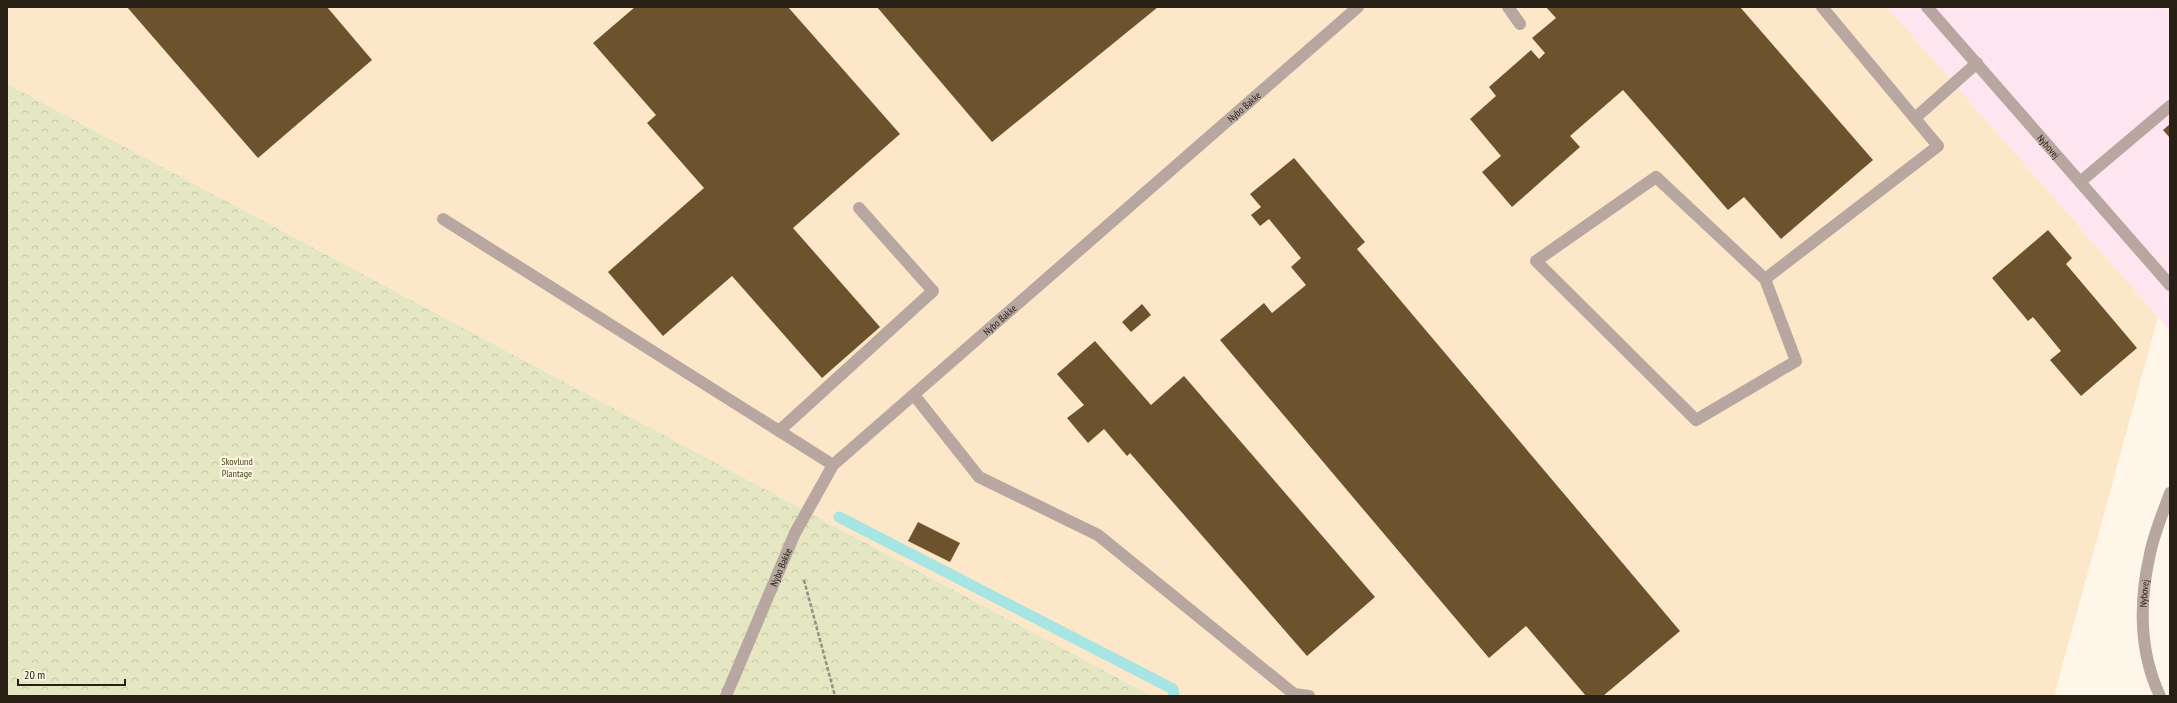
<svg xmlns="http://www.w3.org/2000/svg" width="2177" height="703" viewBox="0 0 2177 703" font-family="'PT Sans Narrow',sans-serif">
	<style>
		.commercial { fill: #fee5ef }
		.built { fill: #fde7c9 }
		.forest { fill: url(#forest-crowns) }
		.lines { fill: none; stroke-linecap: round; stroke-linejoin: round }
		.stream { stroke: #a6e5e4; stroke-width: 11 }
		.building { fill: #6c532d }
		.path { stroke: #978f83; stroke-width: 2.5; stroke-dasharray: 4 2; stroke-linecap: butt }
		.service { stroke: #b8a7a1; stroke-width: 12 }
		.minor { stroke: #b8a7a1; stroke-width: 12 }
		.labels { text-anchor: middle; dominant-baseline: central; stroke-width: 4; stroke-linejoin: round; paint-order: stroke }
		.street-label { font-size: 10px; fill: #282014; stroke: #fef6e9 }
		.park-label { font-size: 10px; fill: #474811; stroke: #fef6e9 }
	</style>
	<defs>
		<pattern id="forest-crowns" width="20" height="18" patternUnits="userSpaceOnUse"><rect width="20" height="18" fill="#e4e7c2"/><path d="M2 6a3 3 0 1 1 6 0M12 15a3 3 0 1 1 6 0" fill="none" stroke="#c4c6a6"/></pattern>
	</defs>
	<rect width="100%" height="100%" fill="#fef6e9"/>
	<polygon class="commercial" points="1887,7 2170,7 2170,331 2158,317"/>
	<polygon class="built" points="7,7 1887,7 2158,317 2055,692 2057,696 1152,696 7,84"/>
	<polygon class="forest" points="7,84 1152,696 7,696"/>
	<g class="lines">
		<polyline class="stream" points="839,517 1173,689 1174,696"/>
	</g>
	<g class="building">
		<polygon points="127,7 327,7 372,60 258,158"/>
		<polygon points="635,7 788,7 900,134 793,228 880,327 822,378 732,276 663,336 608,272 704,188 647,123 656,115 593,43"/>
		<polygon points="877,7 1158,7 992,142"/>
		<polygon points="1546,7 1740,7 1873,160 1781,239 1744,197 1728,210 1623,90 1570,136 1580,147 1512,207 1482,172 1501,156 1470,119 1496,96 1489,87 1531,50 1539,59 1545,53 1532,38 1556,18"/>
		<polygon points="2170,124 2170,138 2163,130"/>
		<polygon points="1294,158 1365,242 1357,249 1680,631 1603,696 1586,696 1526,626 1489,658 1220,340 1264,303 1272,313 1306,285 1291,267 1301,258 1269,219 1260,226 1251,215 1261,207 1250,194"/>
		<polygon points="2048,230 2072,258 2066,264 2137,348 2081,396 2050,360 2061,351 2033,317 2028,321 1992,278"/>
		<polygon points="1142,304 1151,315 1131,332 1122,322"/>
		<polygon points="1095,341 1151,405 1184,376 1375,597 1307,656 1130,453 1127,456 1104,429 1088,443 1067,418 1084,405 1057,374"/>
		<polygon points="918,522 960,543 950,562 908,541"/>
	</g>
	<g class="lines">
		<polyline class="path" points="804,580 835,696"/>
		<g class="service">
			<polyline points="1508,7 1520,24"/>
			<polyline points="1915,118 1977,63"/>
			<polygon points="1656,177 1765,279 1796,361 1696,420 1536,261"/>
			<polyline points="2080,182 2170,106"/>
			<polyline points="443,219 833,465"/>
			<polyline points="1765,279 1938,146 1822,7"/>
			<polyline points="914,395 979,477 1098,535 1294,694 1309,696"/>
			<polyline points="779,431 933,291 859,208"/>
		</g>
		<g class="minor">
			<path id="s1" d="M1927,7L2170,285"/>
			<path id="s2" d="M726,696L795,533L833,465L1358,7"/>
			<path id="s3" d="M2160,696C2139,652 2139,601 2150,554C2154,533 2163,513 2170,493"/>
		</g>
	</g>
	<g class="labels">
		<g class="street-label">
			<text stroke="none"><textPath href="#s2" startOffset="800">Nybo Bakke</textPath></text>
			<text stroke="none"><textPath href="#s1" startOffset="185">Nybovej</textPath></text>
			<text stroke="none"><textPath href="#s2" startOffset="476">Nybo Bakke</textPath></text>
			<text stroke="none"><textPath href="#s2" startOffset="140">Nybo Bakke</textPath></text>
			<text stroke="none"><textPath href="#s3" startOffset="105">Nybovej</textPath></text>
		</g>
		<g class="park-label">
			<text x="237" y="461">Skovlund<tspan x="237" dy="12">Plantage</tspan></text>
		</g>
	</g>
	<rect width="2177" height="703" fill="none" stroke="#282014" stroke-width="16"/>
	<path d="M18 679v6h107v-6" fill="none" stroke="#282014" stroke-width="2"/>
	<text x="24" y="679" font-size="12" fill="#282014" stroke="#fef6e9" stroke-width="3" paint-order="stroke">20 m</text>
</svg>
